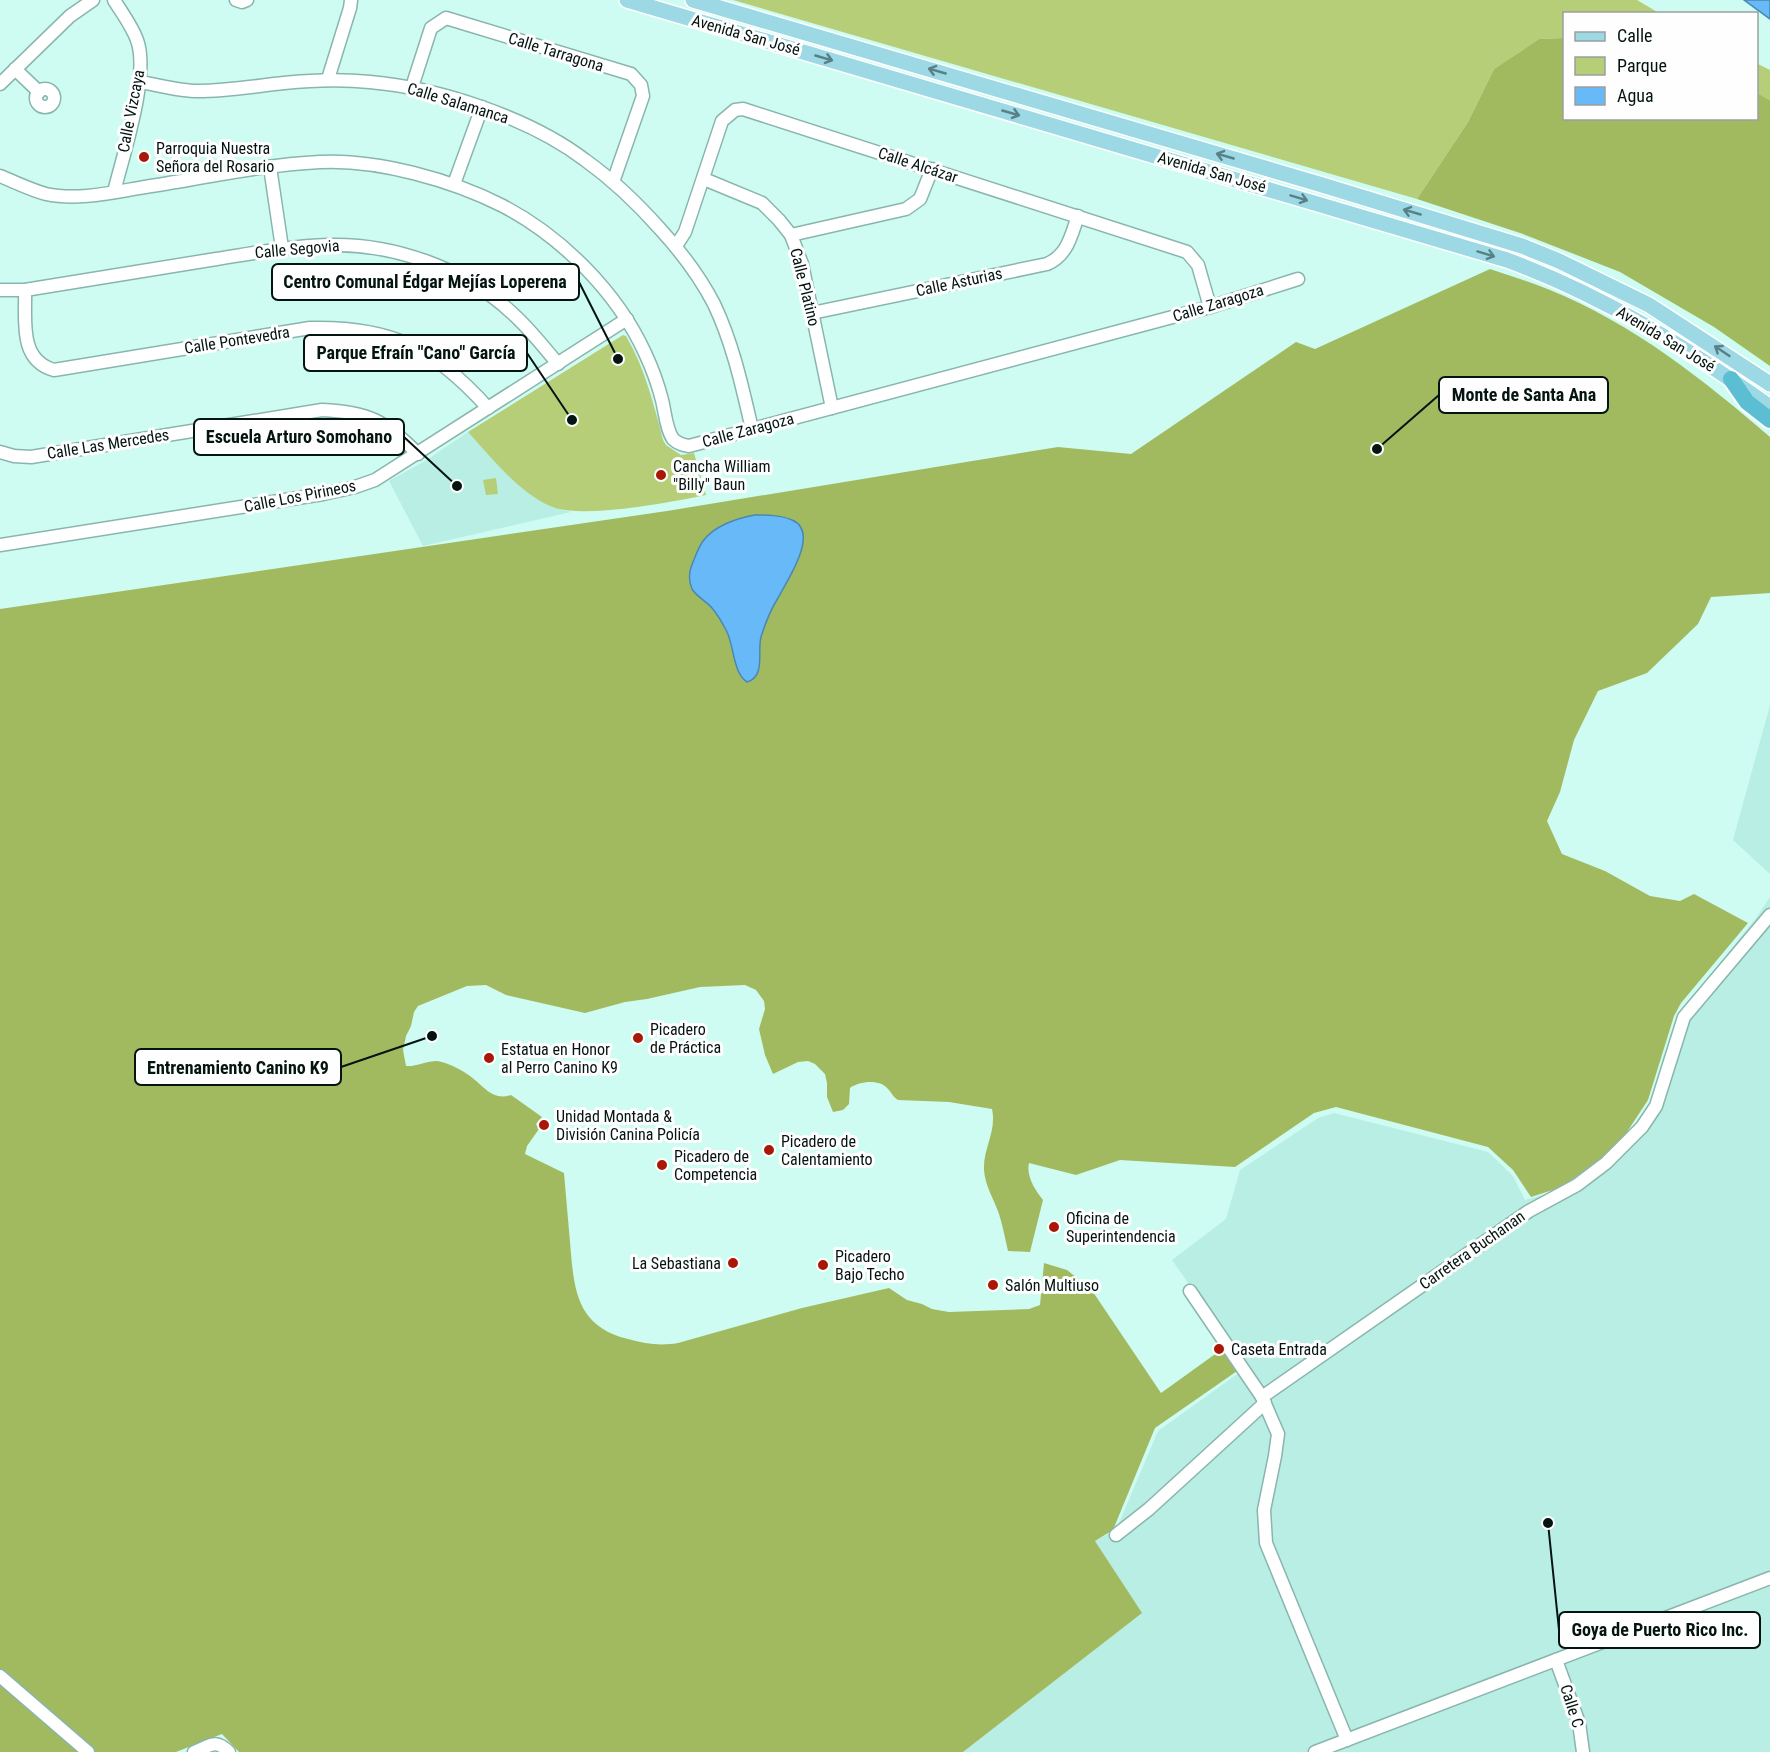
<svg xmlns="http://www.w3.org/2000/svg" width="1770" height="1752" viewBox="0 0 1770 1752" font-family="'Roboto Condensed',sans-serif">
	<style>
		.built { fill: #b8eee4 }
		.green { fill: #b6ce77 }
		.forest { fill: #a2ba5f }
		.water { fill: #68b9f8; stroke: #4a88b3; stroke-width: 1.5 }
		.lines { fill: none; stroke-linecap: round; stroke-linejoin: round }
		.minor-casing { stroke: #89b5ad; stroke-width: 15 }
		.major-casing { stroke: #fff; stroke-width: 18 }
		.highway-casing { stroke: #fff; stroke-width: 20 }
		.minor { stroke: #fff; stroke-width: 12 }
		.major { stroke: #9dd8e5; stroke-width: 15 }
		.highway { stroke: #5cbed3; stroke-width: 16 }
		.oneway { stroke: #588086 }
		.poi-dot { fill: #a91707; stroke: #fefefe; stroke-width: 2 }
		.labels { text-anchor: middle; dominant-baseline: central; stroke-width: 6; stroke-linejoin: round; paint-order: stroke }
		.street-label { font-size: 16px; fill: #041411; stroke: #fefefe }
		.poi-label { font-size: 16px; fill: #041411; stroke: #fefefe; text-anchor: start }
		.leader { fill: none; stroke: #041411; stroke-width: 2 }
		.callout-dot { fill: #041411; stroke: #fefefe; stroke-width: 2 }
		.callout { fill: #fefefe; stroke: #041411; stroke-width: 2 }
		.callout-label { font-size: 18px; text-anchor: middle; font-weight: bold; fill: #041411 }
	</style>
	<rect width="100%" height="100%" fill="#cefcf3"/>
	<g class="built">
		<polygon points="468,432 505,472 527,491 553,507 571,512 423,546 389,481 425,461"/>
		<polygon points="1770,705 1770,874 1733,840"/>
		<polygon points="1770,897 1770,1752 963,1752 1141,1613 1095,1541 1116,1530 1158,1431 1247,1367 1172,1260 1226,1219 1240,1170 1318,1118 1334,1113 1488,1152 1513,1176 1525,1200 1563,1189 1604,1159 1632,1131 1652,1101 1679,1014 1756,918"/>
	</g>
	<g class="green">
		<polygon points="733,0 1637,0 1659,13 1564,14 1564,38 1539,39 1494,69 1468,122 1417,199"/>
		<polygon points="1756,63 1770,70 1770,100 1757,93"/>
		<path d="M623,335L626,336C645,368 654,405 663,440L666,445L681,455L694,453L706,495C671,502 581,520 550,506C517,491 492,458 468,432Z"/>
		<polygon points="496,478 498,494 486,495 483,480"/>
	</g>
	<g class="forest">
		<polygon points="1564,38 1564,118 1756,118 1757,93 1770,100 1770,366 1714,327 1620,272 1523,234 1417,199 1468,122 1494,69 1539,39"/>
		<path d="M1490,269C1510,276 1531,282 1550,290C1632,323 1704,380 1770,437V593L1711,597L1698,624L1647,673L1598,691L1574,740L1560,792L1547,821L1562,854L1605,871L1650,896L1680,901L1694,894L1748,923L1681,1003L1674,1016L1648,1100L1625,1135L1604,1156L1562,1187L1531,1197L1513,1170L1488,1147L1336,1107L1314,1113L1235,1167L1120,1160L1076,1175L1029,1163C1026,1176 1035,1190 1043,1200L1030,1252L1008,1251C1005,1239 1003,1226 999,1214C994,1199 985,1186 984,1170C983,1148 997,1131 992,1109L949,1102L898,1100C893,1097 892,1093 888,1089C880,1079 860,1081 850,1088L849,1104L843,1110L833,1112L827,1097V1083L825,1074L815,1064L808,1061L798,1062L773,1074L765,1055L759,1029L765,1009L764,1001L756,990L745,985L700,987L647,999L625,1002L585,1013L506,995L486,985L467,986L418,1006L414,1012L411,1026L406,1036L403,1050L406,1066C415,1067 427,1061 437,1061C446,1062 460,1069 467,1074C482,1083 491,1102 511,1095L542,1117L536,1124L539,1129L527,1146L525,1154L564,1173C566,1196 568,1219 570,1242C574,1288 575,1326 628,1339C646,1344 660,1346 678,1343L802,1308L889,1288L907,1300L922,1304L932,1309L949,1312L1029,1309L1040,1305L1044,1263L1067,1270L1091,1289L1161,1393L1225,1347L1240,1369L1155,1428L1113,1530L1095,1541L1142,1613L963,1752H239L222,1734L176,1752H0V609L667,511L1058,447L1131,454L1296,342L1315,349Z"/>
	</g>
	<g class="water">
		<polygon points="1744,0 1770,0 1770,19"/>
		<path d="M755,515C767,515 781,515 792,520C821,532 786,582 778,598C771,609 765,624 761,637C757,651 766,677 747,682C733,673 734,646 727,632C723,624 718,615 712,608C706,601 697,597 692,589C688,580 689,571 693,562C696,555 698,548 703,541C714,526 737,518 755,515Z"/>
	</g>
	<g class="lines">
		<defs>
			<g id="minor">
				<path d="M114,0C122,13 132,26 137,40C150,75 123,155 114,192"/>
				<polyline points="236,0 242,2 247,0"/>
				<polyline points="15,69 39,92"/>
				<polyline points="328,79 350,8 351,0"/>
				<path d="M140,82C159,85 179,91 198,91C227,91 256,86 284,83C313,80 341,79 370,82C439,88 530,118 585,160C613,180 638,204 661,230C682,253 700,277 714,304C733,344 742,386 752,429"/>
				<polyline points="0,84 70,16 93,0"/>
				<polyline points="412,87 431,28 446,18 631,74 641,85 643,96 613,182"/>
				<circle cx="45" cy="98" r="9"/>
				<polyline points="270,167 282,248"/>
				<path d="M0,176C15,182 31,190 46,194C78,201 114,192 145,187C203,178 261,165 320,162C377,159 452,180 503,206C562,237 617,292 645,353C652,368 658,384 662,400C665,412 666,429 673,439C678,444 683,445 689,446L1210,307L1298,279"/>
				<polyline points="704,179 762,203 779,220 791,235 802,264 832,408"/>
				<polyline points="454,184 482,107"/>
				<polyline points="791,235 906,209 920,199 932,169"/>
				<polyline points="676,246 685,232 722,121 735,110 743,109 1187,252 1198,265 1210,307"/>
				<path d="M0,290H25C87,280 148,270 210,260C249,254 288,246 328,245C393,243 464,268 512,313C529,328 543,346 558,364"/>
				<path d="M25,290C26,319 18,360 54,370L310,328C392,326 434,348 488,408"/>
				<path d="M812,313L1047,264C1068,255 1071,235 1078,216"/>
				<path d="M0,452L14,456L31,457L322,410C369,412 385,421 418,454"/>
				<polyline points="0,545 323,494 355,487 375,480 627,319"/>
				<polyline points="1190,1291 1262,1397 1278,1434 1275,1456 1264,1510 1266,1543 1347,1740"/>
				<polyline points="1262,1397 1529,1211 1577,1185 1606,1163 1642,1127 1656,1106 1684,1017 1770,915"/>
				<polyline points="1116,1535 1149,1509 1265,1403"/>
				<polyline points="1556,1660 1579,1723 1583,1752"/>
				<polyline points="0,1676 88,1752"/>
				<path d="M194,1752C210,1746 215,1738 229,1752"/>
				<polyline points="1315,1752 1770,1578"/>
			</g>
			<g id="major">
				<path d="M627,0L1507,260C1604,296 1686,347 1770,407"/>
				<polyline points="693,0 1319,184 1522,246 1559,261 1649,305 1770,384"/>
			</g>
			<polyline id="highway" points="1731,379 1747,402 1770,420"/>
		</defs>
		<use href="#minor" class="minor-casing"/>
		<use href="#major" class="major-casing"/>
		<use href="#highway" class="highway-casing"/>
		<use href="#minor" class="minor"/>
		<use href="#major" class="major"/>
		<use href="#highway" class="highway"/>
	</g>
	<defs><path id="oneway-shaft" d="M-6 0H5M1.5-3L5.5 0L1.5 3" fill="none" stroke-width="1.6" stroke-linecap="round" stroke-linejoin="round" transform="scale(1.5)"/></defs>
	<g class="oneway">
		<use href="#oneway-shaft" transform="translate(824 58) rotate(16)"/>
		<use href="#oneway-shaft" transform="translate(937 71) rotate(-164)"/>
		<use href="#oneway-shaft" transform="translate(1011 113) rotate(16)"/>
		<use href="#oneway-shaft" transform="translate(1225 156) rotate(-164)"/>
		<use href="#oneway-shaft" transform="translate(1299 198) rotate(17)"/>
		<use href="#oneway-shaft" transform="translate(1412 212) rotate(-164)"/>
		<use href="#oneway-shaft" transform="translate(1486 254) rotate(17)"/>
		<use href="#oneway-shaft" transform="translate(1722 351) rotate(-146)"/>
	</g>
	<g class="poi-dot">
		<circle cx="144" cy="157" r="6"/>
		<circle cx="661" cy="475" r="6"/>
		<circle cx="638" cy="1038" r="6"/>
		<circle cx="489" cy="1058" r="6"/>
		<circle cx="544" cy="1125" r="6"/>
		<circle cx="769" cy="1150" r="6"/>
		<circle cx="662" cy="1165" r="6"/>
		<circle cx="1054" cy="1227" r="6"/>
		<circle cx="733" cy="1263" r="6"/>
		<circle cx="823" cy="1265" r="6"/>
		<circle cx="993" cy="1285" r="6"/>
		<circle cx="1219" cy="1349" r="6"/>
	</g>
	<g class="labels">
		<g class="street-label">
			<text transform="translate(746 35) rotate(16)">Avenida San José</text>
			<text transform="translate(556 52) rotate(17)">Calle Tarragona</text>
			<text transform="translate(458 103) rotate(17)">Calle Salamanca</text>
			<text transform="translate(131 111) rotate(-79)">Calle Vizcaya</text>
			<text transform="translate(918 165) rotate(18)">Calle Alcázar</text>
			<text transform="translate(1212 172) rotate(16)">Avenida San José</text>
			<text transform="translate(297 249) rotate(-5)">Calle Segovia</text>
			<text transform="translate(959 282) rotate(-12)">Calle Asturias</text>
			<text transform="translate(805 287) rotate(76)">Calle Platino</text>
			<text transform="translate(1218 303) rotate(-17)">Calle Zaragoza</text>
			<text transform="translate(1666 339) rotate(31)">Avenida San José</text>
			<text transform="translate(237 340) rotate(-9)">Calle Pontevedra</text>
			<text transform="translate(748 430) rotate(-15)">Calle Zaragoza</text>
			<text transform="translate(108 444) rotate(-9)">Calle Las Mercedes</text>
			<text transform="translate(300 496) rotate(-11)">Calle Los Pirineos</text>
			<text transform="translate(1472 1250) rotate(-35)">Carretera Buchanan</text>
			<text transform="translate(1572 1706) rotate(72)">Calle C</text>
		</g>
		<g class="poi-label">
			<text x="156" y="148">Parroquia Nuestra<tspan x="156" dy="18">Señora del Rosario</tspan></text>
			<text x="673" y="466">Cancha William<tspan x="673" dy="18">"Billy" Baun</tspan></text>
			<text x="650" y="1029">Picadero<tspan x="650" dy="18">de Práctica</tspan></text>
			<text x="501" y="1049">Estatua en Honor<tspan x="501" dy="18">al Perro Canino K9</tspan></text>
			<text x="556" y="1116">Unidad Montada &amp;<tspan x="556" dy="18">División Canina Policía</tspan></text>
			<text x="781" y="1141">Picadero de<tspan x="781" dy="18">Calentamiento</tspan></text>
			<text x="674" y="1156">Picadero de<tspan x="674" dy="18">Competencia</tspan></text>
			<text x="1066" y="1218">Oficina de<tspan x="1066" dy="18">Superintendencia</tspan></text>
			<text x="835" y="1256">Picadero<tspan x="835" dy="18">Bajo Techo</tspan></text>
			<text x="721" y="1263" text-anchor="end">La Sebastiana</text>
			<text x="1005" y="1285">Salón Multiuso</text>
			<text x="1231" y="1349">Caseta Entrada</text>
		</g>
	</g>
	<path class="leader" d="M618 359L579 282M572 420L527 353M1377 449L1439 395M457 486L404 437M432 1036L341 1067M1548 1523L1559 1630"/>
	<g class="callout-dot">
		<circle cx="618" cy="359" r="6"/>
		<circle cx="572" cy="420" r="6"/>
		<circle cx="1377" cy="449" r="6"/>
		<circle cx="457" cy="486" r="6"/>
		<circle cx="432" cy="1036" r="6"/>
		<circle cx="1548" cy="1523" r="6"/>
	</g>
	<g class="callout">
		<rect x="272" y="264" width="307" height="36" rx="6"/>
		<rect x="304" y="335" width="223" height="36" rx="6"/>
		<rect x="1439" y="377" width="169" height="36" rx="6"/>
		<rect x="194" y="419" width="210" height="36" rx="6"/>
		<rect x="135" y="1049" width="206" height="36" rx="6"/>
		<rect x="1559" y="1612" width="201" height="36" rx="6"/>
	</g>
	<g class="callout-label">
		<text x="425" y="288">Centro Comunal Édgar Mejías Loperena</text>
		<text x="416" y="359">Parque Efraín "Cano" García</text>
		<text x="1524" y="401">Monte de Santa Ana</text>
		<text x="299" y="443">Escuela Arturo Somohano</text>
		<text x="238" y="1074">Entrenamiento Canino K9</text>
		<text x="1660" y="1636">Goya de Puerto Rico Inc.</text>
	</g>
	<rect x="1563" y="12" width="195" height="108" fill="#fefefe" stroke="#9aa09f" stroke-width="1.5"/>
	<rect x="1575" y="32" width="30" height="9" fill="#9dd8e5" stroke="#9aa09f" stroke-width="1.5"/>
	<text x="1617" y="42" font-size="18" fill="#041411">Calle</text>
	<rect x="1575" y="57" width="30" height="18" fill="#b6ce77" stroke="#9aa09f" stroke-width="1.5"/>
	<text x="1617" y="72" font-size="18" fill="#041411">Parque</text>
	<rect x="1575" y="87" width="30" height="18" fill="#68b9f8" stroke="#9aa09f" stroke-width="1.5"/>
	<text x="1617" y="102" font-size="18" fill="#041411">Agua</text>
</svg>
